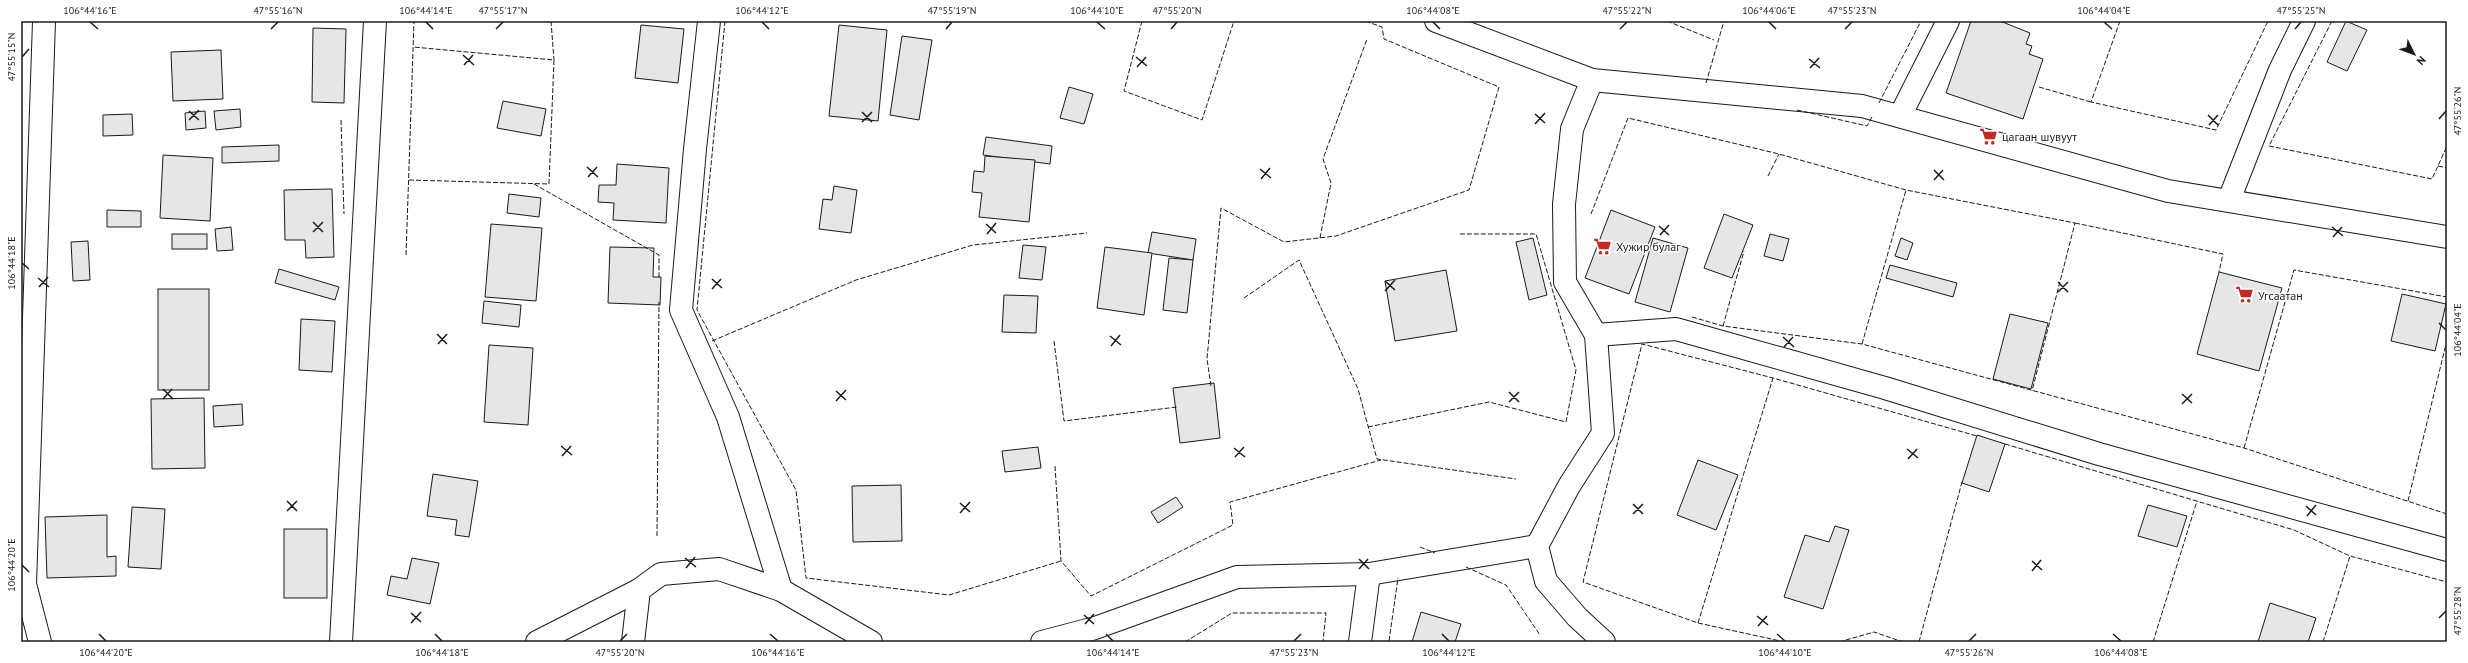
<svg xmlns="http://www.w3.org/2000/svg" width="2468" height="663" viewBox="0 0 2468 663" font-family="'PT Sans',sans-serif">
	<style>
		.building { fill: #e6e6e6; stroke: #1a1a1a }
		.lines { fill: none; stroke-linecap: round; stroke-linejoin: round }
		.minor-casing { stroke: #1a1a1a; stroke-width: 24 }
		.minor { stroke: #fff; stroke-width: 22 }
		.fence { stroke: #1a1a1a; stroke-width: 1; stroke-dasharray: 5 2; stroke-linecap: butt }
		.ticks { fill: none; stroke: #1a1a1a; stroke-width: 1.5 }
		.labels { text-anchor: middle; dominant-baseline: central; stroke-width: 3; stroke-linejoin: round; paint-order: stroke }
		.poi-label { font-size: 12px; fill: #1a1a1a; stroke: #fff; text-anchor: start }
		.neatline { fill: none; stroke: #1a1a1a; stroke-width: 1.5 }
		.ticks-label { font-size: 10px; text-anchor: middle; fill: #1a1a1a }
	</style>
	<rect width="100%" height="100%" fill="#fff"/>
	<g class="building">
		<polygon points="1971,21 2000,21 2030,33 2026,44 2032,46 2029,54 2043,59 2023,119 1946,93"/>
		<polygon points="2346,21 2367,30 2347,71 2327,62"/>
		<polygon points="641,25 684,29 678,83 635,78"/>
		<polygon points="839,25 887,30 878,121 829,116"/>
		<polygon points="313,28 346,29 344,103 312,102"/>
		<polygon points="902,36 932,40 919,120 890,115"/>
		<polygon points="221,50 223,99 173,101 171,52"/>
		<polygon points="1069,87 1093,94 1084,124 1060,118"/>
		<polygon points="503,101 546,109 541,136 497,128"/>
		<polygon points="240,109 241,127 216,130 214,111"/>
		<polygon points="205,111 206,128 186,130 185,113"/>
		<polygon points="132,114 133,135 103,136 103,115"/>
		<polygon points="986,137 1052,146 1050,164 983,155"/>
		<polygon points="279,145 279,161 222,163 222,147"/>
		<polygon points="163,155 213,158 210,221 160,218"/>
		<polygon points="985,156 1035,160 1029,222 979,217 982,193 972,192 974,171 984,172"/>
		<polygon points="617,164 669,168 666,223 613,220 614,203 598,202 599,185 616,185"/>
		<polygon points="834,186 857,190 851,233 819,229 823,199 832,200"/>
		<polygon points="332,189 334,257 306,258 305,240 285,240 284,190"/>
		<polygon points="509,194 541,198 539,217 507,213"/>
		<polygon points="107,210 141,211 141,227 107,227"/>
		<polygon points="1611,210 1655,227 1629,294 1585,278"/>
		<polygon points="1724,214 1753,225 1732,278 1704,268"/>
		<polygon points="491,224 542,228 536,301 485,297"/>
		<polygon points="231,227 233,250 217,251 215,229"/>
		<polygon points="1152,232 1196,239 1193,260 1148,253"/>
		<rect x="172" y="234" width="35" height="15"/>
		<polygon points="1770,234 1789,239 1783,261 1764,256"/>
		<polygon points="1533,238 1547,295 1529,300 1516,242"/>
		<polygon points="1653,238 1688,248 1670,312 1635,302"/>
		<polygon points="1901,238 1913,243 1907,260 1895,256"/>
		<polygon points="88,241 90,280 73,281 71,242"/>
		<polygon points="1023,245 1046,247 1042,280 1019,278"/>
		<polygon points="610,247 654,248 653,277 661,277 660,305 608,303"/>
		<polygon points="1105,247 1152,253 1144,315 1097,308"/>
		<polygon points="1169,258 1193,260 1187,313 1163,310"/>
		<polygon points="1890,265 1957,283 1953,297 1886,278"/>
		<polygon points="279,269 339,287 335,300 275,283"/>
		<polygon points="1446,270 1457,331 1395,341 1385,281"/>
		<polygon points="2219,272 2282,288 2259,371 2197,354"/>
		<rect x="158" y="289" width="51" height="101"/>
		<polygon points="2402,294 2446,304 2435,351 2391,341"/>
		<polygon points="1004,295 1038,296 1036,333 1002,332"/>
		<polygon points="484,301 521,305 519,327 482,323"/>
		<polygon points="2010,314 2048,323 2031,389 1993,379"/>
		<polygon points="301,319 335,321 332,372 299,370"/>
		<polygon points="489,345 533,348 528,425 484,422"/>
		<polygon points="1214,383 1220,438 1180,443 1173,388"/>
		<polygon points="204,398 205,468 152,469 151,399"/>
		<polygon points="242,404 243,425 214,427 213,406"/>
		<polygon points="1977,435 2005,444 1989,492 1962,483"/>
		<polygon points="1038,447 1041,468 1005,472 1002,451"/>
		<polygon points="1698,460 1738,475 1716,530 1677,515"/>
		<polygon points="433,474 478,481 469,537 455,535 457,520 427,516"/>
		<polygon points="901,485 902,541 853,542 852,486"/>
		<polygon points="1176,497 1183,507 1158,523 1151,512"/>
		<polygon points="2148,505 2187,516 2177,547 2138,536"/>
		<polygon points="132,507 165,509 161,569 128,567"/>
		<polygon points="107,515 107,557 116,556 116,576 47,578 45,517"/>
		<polygon points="1835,526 1849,530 1823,609 1784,597 1805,535 1829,542"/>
		<rect x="284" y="529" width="43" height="69"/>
		<polygon points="412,558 439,563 430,604 387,595 391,576 407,579"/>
		<polygon points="2270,603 2316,618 2308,642 2258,642"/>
		<polygon points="1421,612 1461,624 1455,642 1412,642"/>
	</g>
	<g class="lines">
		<defs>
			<g id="minor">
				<polyline points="709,21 695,149 681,310 728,417 781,590"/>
				<polyline points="1436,21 1592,80 1862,106 2168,191 2447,237"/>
				<polyline points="1592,80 1572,129 1564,204 1565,282 1596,335 1603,433 1569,486 1537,546 1546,581 1577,617 1604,642"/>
				<polyline points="1900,116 1948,21"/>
				<polyline points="2229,200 2280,70 2304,21"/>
				<polyline points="1596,335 1676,329 1885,388 2099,454 2447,550"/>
				<polyline points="40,642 25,584 44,21"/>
				<polyline points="341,642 375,21"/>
				<polyline points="537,642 639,590"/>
				<polyline points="633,642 639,590 661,574 719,569 781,590 871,642"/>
				<polyline points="1042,642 1095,628 1237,577 1369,574 1537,546"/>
				<polyline points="1360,642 1369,574"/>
			</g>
		</defs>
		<use href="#minor" class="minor-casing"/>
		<use href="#minor" class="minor"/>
		<g class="fence">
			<polyline points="551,21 554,60"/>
			<polyline points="725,21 697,310 796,490 806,578 949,595 1061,561"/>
			<polyline points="1142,21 1124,91 1202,120 1234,21"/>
			<polyline points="1667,21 1714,40"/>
			<polyline points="2120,21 2091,102 2216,130 2268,21"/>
			<polyline points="2332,21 2269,146 2432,179 2447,146"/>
			<polyline points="1706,83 1724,21"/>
			<polyline points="2039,87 2091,102"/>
			<polyline points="1879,103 1921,21"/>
			<polyline points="1797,110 1867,126 1872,117"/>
			<polyline points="341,120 344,214"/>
			<polyline points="2438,166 2447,168"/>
			<polyline points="1768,176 1779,154"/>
			<polyline points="409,180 549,184 554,60 413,47"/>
			<polyline points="534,184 659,255 659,278"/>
			<polyline points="1591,214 1628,118 1779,154 1906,190 2075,223 2032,391"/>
			<polyline points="2075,223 2223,254 2219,272"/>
			<polyline points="1320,238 1331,183 1323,159 1367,39"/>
			<polyline points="406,255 414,21"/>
			<polyline points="1244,298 1299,260 1358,389 1377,459 1516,479"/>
			<polyline points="1692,317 1723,326 1862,344 2244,448 2447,514"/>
			<polyline points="1723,326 1744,251"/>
			<polyline points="712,341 856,280 973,245 1087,233"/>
			<polyline points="1054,341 1064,421 1177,407"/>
			<polyline points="1862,344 1906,190"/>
			<polyline points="1211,386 1207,359 1221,208 1284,242 1336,236 1469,190 1499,87 1384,39 1382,27 1365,21"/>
			<polyline points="1368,427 1489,402 1566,422 1576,370 1536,234 1459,234"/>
			<polyline points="2005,444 2294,530 2350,556 2447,582"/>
			<polyline points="2244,448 2294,270 2447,297"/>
			<polyline points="1055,466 1061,561 1091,596 1233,525 1230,502 1381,460"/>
			<polyline points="2408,501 2447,340"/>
			<polyline points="657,536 659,302"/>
			<polyline points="1420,547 1435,553"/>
			<polyline points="1466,567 1506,585 1540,635"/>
			<polyline points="1698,623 1773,378"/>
			<polyline points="1389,641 1398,578"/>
			<polyline points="1185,642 1232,613 1326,613 1323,642"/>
			<polyline points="1785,642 1698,623 1583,582 1642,344 1773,378 1977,436"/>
			<polyline points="1839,642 1874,632 1903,642"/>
			<polyline points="1919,642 1962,482"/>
			<polyline points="2153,642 2197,501"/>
			<polyline points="2323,642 2350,556"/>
		</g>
	</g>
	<path class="ticks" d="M90,22L98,29M426,22L433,29M762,22L769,29M1097,22L1105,29M1433,22L1440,29M1769,22L1776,29M2104,22L2112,29M271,29L278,22M496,29L503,22M946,29L952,22M1171,29L1177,22M1620,29L1627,22M1845,29L1852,22M2295,29L2301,22M463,55L474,65M22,57L29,49M1136,57L1147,66M1809,59L1820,68M464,65L473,55M1137,67L1146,57M1810,68L1819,58M189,111L199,120M862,112L872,122M1535,114L1545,123M2208,115L2218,125M2439,119L2446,111M189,120L199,110M862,122L872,112M1535,124L1545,113M2209,125L2218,115M587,167L598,177M1260,169L1271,178M1934,170L1944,180M588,177L597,167M1261,179L1270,168M1934,180L1943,170M313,222L323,232M986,224L996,233M1659,226L1669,235M2332,227L2343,236M313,232L323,222M987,234L996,223M1660,235L1669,225M2333,237L2342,227M22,263L29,269M38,278L49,287M712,279L722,288M1385,281L1395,290M2058,282L2068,292M39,287L48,277M712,289L721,279M1385,291L1395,280M2058,292L2068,282M2439,323L2446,330M437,334L447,344M1110,336L1121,345M1783,337L1794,347M438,344L447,334M1111,346L1120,335M1784,347L1793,337M163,389L173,399M836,391L846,400M1509,392L1519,402M2182,394L2192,403M163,399L172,389M836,401L846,390M1509,402L1519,392M2182,404L2192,394M561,446L572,455M1234,448L1245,457M1907,449L1918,458M562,456L571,446M1235,457L1244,447M1908,459L1917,449M287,501L297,511M960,503L970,512M1633,504L1643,514M2306,506L2316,515M287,511L297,501M960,513L970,502M1633,514L1643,504M2307,516L2316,505M685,558L696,567M1359,559L1369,569M2032,561L2042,570M22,565L29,572M686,568L695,557M1359,569L1368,559M2032,571L2041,560M411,613L421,622M1084,615L1094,624M1757,616L1768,625M2439,618L2446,611M411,623L421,612M1085,624L1094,614M1758,626L1767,616M99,634L106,641M435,634L442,641M770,634L778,641M1106,634L1113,641M1442,634L1449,641M1777,634L1785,641M2113,634L2121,641M620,641L627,634M1294,641L1301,634M1969,641L1976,634"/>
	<defs>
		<symbol id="supermarket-bare" viewBox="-9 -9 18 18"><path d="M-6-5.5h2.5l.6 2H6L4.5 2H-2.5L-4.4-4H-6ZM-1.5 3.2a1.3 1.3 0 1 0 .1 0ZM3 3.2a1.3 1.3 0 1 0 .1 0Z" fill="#c62828" stroke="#fff" stroke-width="2.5" paint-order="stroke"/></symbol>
	</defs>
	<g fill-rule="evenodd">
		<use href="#supermarket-bare" x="1976" y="124" width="25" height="25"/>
		<use href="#supermarket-bare" x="1590" y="234" width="25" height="25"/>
		<use href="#supermarket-bare" x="2232" y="282" width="25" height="25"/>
	</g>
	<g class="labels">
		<g class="poi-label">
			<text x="2002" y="136">цагаан шувуут</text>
			<text x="1616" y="246">Хужир булаг</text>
			<text x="2258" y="295">Угсаатан</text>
		</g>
	</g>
	<rect width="2468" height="663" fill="none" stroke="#ffffff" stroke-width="44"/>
	<g transform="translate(2414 54) rotate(132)" stroke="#ffffff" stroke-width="3" paint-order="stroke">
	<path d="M0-3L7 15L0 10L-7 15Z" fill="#1a1a1a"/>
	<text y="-6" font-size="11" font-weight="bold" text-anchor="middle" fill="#1a1a1a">N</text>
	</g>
	<rect x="22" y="22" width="2424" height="619" class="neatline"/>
	<g class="ticks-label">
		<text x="90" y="14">106°44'16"E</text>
		<text x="278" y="14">47°55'16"N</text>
		<text x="426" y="14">106°44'14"E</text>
		<text x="503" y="14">47°55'17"N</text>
		<text x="762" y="14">106°44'12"E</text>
		<text x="952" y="14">47°55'19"N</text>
		<text x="1097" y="14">106°44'10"E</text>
		<text x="1177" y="14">47°55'20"N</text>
		<text x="1433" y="14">106°44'08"E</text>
		<text x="1627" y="14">47°55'22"N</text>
		<text x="1769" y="14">106°44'06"E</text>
		<text x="1852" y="14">47°55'23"N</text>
		<text x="2104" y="14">106°44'04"E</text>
		<text x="2301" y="14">47°55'25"N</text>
		<text transform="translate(11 57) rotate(-90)" y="4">47°55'15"N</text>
		<text transform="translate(2457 111) rotate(-90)" y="4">47°55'26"N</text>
		<text transform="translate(11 263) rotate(-90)" y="4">106°44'18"E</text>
		<text transform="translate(2457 330) rotate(-90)" y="4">106°44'04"E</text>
		<text transform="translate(11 565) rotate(-90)" y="4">106°44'20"E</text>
		<text transform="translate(2457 611) rotate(-90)" y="4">47°55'28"N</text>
		<text x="106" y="656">106°44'20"E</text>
		<text x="442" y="656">106°44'18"E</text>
		<text x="620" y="656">47°55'20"N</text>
		<text x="778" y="656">106°44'16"E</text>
		<text x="1113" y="656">106°44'14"E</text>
		<text x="1294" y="656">47°55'23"N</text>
		<text x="1449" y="656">106°44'12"E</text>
		<text x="1785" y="656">106°44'10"E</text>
		<text x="1969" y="656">47°55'26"N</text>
		<text x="2121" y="656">106°44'08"E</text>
	</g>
</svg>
